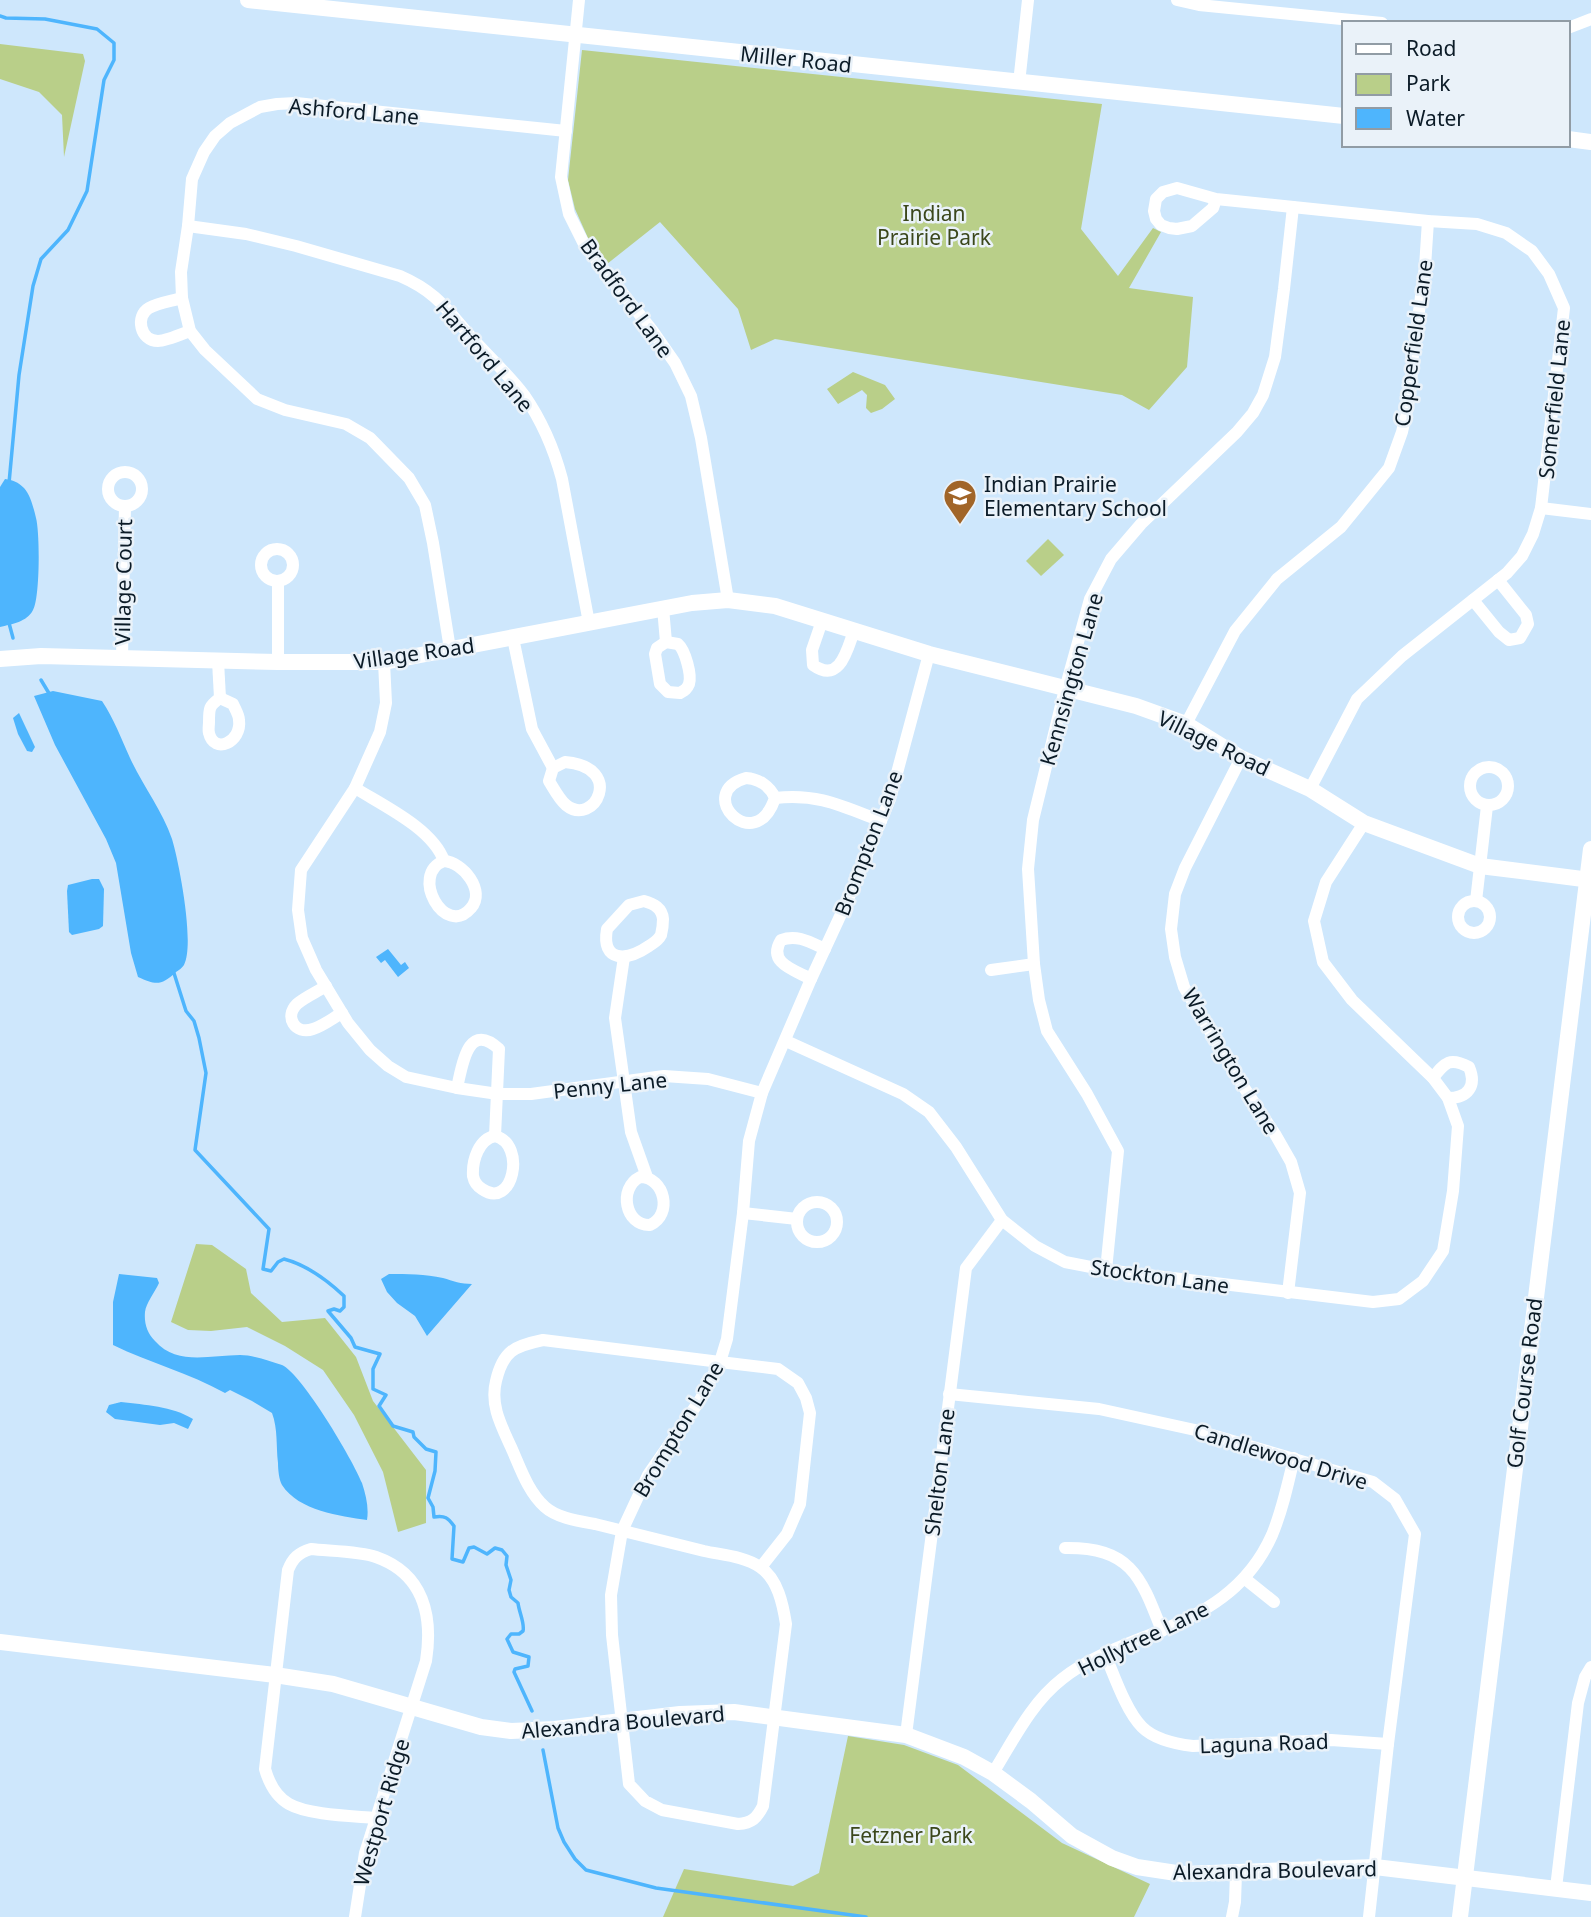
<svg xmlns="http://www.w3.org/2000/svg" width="1591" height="1917" viewBox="0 0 1591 1917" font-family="'Noto Sans',sans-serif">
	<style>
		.green { fill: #b9cf89 }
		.water { fill: #4eb5fd }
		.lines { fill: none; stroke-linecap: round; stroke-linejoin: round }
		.stream { stroke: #4eb5fd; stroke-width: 3.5 }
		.minor { stroke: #fff; stroke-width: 12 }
		.tertiary { stroke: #fff; stroke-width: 16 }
		.labels { text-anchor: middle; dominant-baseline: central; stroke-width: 5; stroke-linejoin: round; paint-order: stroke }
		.street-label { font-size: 21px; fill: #0b1b27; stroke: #eaf2f9 }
		.park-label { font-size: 21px; fill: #3b471b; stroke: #eaf2f9 }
		.poi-label { font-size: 21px; fill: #0b1b27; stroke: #eaf2f9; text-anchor: start }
	</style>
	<rect width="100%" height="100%" fill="#cee7fc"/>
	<g class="green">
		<polygon points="0,44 83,54 85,61 64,157 62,115 39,92 0,79"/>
		<polygon points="582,50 1102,104 1081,229 1118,276 1153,228 1161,232 1129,288 1193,297 1187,367 1149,410 1122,395 775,339 751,350 738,309 660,222 607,264 588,238 575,209 568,180"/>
		<polygon points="853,372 885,385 895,399 882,409 871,413 866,408 867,395 862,390 838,404 827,389"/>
		<polygon points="1048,539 1064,555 1041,576 1026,561"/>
		<polygon points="196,1244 212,1245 246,1269 251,1293 282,1322 325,1318 356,1357 373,1401 426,1470 426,1523 398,1532 383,1472 354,1415 323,1370 285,1346 247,1327 211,1331 188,1330 171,1322"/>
		<polygon points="848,1736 904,1745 958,1765 1062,1843 1150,1884 1134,1917 663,1917 684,1869 793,1886 819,1873"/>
	</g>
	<g class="water">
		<path d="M5,479C13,480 18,482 24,488C30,494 34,509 36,518C40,533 40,598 33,610C27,622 12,624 0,627V487Z"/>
		<path d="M53,691L102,701C114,719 121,738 130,758C143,786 162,810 172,839C179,862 195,944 184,965C182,968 179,970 176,972C161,986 156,985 138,977L131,953L116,863L106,839L55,745L34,696Z"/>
		<polygon points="19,713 35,747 32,752 27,751 18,734 13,718"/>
		<polygon points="92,879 99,879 104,889 103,926 99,929 72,935 69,932 67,891 68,885"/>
		<polygon points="388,949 401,965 405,962 409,968 398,977 385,960 381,963 376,957"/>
		<path d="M119,1274L157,1278L159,1283C155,1292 146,1303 145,1312C144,1323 147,1333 155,1341C177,1366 210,1355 240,1355C253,1355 270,1361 282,1365C302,1374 353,1460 362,1483C366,1495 369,1508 367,1520C340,1516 299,1511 282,1485C279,1480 278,1469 278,1463C276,1446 278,1429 272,1413L252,1401L230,1390L225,1393C189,1373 150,1363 113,1345V1302Z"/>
		<path d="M389,1274C407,1274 425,1274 443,1278C453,1281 461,1284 472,1284L427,1336L415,1316L397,1303L387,1292L381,1279Z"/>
		<path d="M121,1402C145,1405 172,1406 193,1419L188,1429L174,1423L160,1425L115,1419L106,1412L109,1405Z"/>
	</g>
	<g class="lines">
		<g class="stream">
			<polyline points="0,16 6,18 45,19 97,29 114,43 114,60 104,80 87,191 68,230 41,259 33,286 19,375 9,483"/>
			<polyline points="9,623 13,638"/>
			<polyline points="41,680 50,695"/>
			<path d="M173,970L186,1011L194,1021L199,1038L206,1073L195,1150L269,1229L263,1269L271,1271L278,1262L284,1259C307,1265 327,1280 344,1296V1307L340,1311L334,1309L328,1311L351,1338L355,1347L380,1354L373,1369V1389L386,1395L379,1406L393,1426L413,1432L414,1437L426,1449L436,1452L435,1471L428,1498L433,1507L434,1517C445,1515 448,1518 454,1526L452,1559L463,1562L469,1548L474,1547L487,1554L495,1548L502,1550L507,1556L506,1565L511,1580L509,1590L511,1597L518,1603C519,1612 525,1624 523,1631L519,1634H511L507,1639L513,1652L529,1657L528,1666L515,1669L514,1672L532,1711"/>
			<polyline points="543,1750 558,1828 564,1842 575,1859 586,1870 656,1888 866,1917"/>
		</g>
		<g class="minor">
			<polyline points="579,0 561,177 569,214 585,246 652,330 675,363 691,396 701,438 728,600"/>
			<polyline points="1177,0 1199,5 1382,23"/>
			<polyline points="1568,28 1591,19"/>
			<polyline points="1019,83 1028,0"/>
			<polyline points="1216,199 1213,208 1192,226 1177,229 1169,228 1161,225 1156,219 1154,211 1156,199 1163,192 1177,188 1216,199 1428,221 1477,224 1506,233 1532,251 1549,274 1564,308 1541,508 1533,534 1522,556 1507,573 1402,656 1357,699 1310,789"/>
			<path d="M188,226L246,234L296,246L400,276C437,292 447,310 473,339C489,357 509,375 524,395C542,421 554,449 562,479L589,623"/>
			<path d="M182,298C172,301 158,303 149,308C135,316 140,341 158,341C166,341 182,334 190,331"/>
			<circle cx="125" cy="489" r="17"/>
			<polyline points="1541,508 1591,514"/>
			<circle cx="277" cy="565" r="16"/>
			<polyline points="1473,600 1499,632 1509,640 1520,638 1528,624 1526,615 1498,580"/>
			<polyline points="663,608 666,642"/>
			<path d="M822,621L812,650L813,665C840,684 847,650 854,631"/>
			<polyline points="513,638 532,729 553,768"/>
			<path d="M666,642L678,644C685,650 692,675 689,684C687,689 685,690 680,693L668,692L660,684L655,654L657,648Z"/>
			<polyline points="450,649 433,543 425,505 409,478 370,438 346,424 285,410 257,399 205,350 190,331 182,298 181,272 188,226 192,179 204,152 215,136 230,123 260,107 277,104 296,103 566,131"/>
			<polyline points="122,658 125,506"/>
			<polyline points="218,661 220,698"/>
			<polyline points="278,662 278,582"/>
			<polyline points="384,662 386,703 380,732 355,788 301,870 298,910 302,938 316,970 348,1023 370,1050 388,1066 406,1077 457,1088 498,1094 531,1094 664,1076 708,1079 762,1093"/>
			<path d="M220,698L233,704C235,709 239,715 239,720C242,742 214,755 209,733C208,730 209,726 209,722C209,708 209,706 220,698Z"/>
			<polyline points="1186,724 1235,631 1277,579 1341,527 1389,468 1402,432 1410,396 1413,355 1425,267 1428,221"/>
			<polyline points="1241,758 1185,868 1175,894 1171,929 1175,957 1184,987 1235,1074 1275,1134 1291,1162 1300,1193 1288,1293"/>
			<path d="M565,762C626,767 594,828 566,805C559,799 554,789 549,781L553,768Z"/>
			<circle cx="1489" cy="786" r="19"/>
			<path d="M746,778C759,779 770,786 775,798C755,858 693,793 746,778Z"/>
			<path d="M355,788C384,806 433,829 444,861"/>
			<path d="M775,798C818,793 842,806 881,821"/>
			<path d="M444,861C463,862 486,891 471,908C445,939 409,874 444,861Z"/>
			<circle cx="1474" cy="917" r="16"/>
			<path d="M644,901C654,904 662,908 663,919C663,924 662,931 661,935C658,941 653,943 649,946C627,961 601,963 607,929L629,905Z"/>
			<polyline points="1476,901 1487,806"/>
			<polyline points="624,957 615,1018 631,1132 647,1177"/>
			<polyline points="991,970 1034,964"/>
			<path d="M811,979C794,970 767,963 781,940C797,934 810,942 825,949"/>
			<path d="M326,986C317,992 305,997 297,1004C284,1017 295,1035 313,1029C323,1026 333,1018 342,1013"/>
			<polyline points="786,1041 903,1094 929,1112 956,1147 1002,1220 1035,1246 1065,1262 1106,1270 1373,1302 1399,1299 1423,1281 1443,1251 1453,1191 1458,1126 1448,1098 1433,1078 1352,1000 1323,962 1314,921 1326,882 1364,823"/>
			<path d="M1433,1078C1445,1062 1450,1057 1469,1067C1477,1086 1468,1098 1448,1098"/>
			<path d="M457,1088C462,1067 467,1020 499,1049L495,1136"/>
			<path d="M495,1136C527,1144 513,1211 482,1189C477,1186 474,1181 473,1176C472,1160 479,1139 495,1136Z"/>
			<path d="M640,1177C665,1177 673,1215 650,1225C625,1226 618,1188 640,1177Z"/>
			<circle cx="817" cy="1222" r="20"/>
			<polyline points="743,1213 797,1219"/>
			<polyline points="1106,1270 1118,1151 1087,1094 1047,1031 1039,1000 1034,964 1028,869 1033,820 1065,689 1090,599 1111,559 1141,524 1237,432 1253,413 1263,395 1275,357 1284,289 1293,207"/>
			<polyline points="949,1394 1099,1409 1195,1430 1373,1482 1395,1499 1415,1534 1388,1744 1369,1917"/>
			<path d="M1065,1548C1131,1547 1141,1577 1162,1631"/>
			<path d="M761,1567L787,1534L800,1504L810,1413L806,1398L798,1383L778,1369L720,1362L543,1340C514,1346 503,1351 496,1381C490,1405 501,1425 511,1447C520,1467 528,1492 545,1507C557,1518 579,1521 595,1524C631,1533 667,1542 704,1551C722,1555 744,1556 760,1567C778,1579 783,1605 786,1624L763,1806C757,1818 752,1823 738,1824L662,1810L645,1801L629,1784L612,1635L611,1595L622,1531L648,1475L700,1400L720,1362L727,1339L743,1213L749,1141L762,1093L811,979L854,886L890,799L929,654"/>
			<polyline points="1244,1578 1274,1602"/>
			<path d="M1105,1654C1114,1675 1126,1711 1142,1727C1155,1740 1176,1744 1193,1746L1331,1740L1388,1744"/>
			<polyline points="906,1735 966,1268 1002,1220"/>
			<path d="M993,1773C1013,1741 1031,1703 1062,1679C1088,1658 1122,1646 1152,1634C1204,1614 1248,1589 1272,1535C1282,1511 1288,1484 1294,1458"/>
			<polyline points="1556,1888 1578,1703 1585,1677 1591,1667"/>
			<path d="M355,1917L365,1853L426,1661C433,1616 424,1574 376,1557C360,1551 329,1551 311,1549C298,1553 293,1558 288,1570L265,1769C269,1783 275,1796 289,1804C308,1815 353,1816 375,1818"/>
			<polyline points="1232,1917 1235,1902 1236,1873"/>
		</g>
		<g class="tertiary">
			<polyline points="248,0 1344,116"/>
			<polyline points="1568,139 1591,142"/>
			<polyline points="0,659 41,656 278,662 384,662 692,603 728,600 775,606 929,654 1136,706 1186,724 1241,758 1310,789 1364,823 1480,866 1591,880"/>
			<polyline points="0,1642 275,1675 333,1684 481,1727 511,1731 555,1729 680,1714 734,1712 906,1735 964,1757 993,1773 1031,1801 1072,1836 1112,1858 1137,1867 1183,1874 1375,1867 1591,1893"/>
			<polyline points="1460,1917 1591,849"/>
		</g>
	</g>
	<defs>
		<symbol id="school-pin" viewBox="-11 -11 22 30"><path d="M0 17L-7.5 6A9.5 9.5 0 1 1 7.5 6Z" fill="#a16528" stroke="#eaf2f9"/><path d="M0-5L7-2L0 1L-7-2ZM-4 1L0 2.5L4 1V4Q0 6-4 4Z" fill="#fff"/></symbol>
	</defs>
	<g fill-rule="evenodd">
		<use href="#school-pin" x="941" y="477" width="38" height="52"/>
	</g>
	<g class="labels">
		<g class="street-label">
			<text transform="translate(796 59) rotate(6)">Miller Road</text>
			<text transform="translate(354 111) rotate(5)">Ashford Lane</text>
			<text transform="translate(627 298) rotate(54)">Bradford Lane</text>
			<text transform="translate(1413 343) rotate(-82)">Copperfield Lane</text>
			<text transform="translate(485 356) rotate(50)">Hartford Lane</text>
			<text transform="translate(1554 399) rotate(-84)">Somerfield Lane</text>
			<text transform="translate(123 582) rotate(-89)">Village Court</text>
			<text transform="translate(414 653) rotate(-8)">Village Road</text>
			<text transform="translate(1071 679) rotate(-74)">Kennsington Lane</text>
			<text transform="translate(1214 743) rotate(26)">Village Road</text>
			<text transform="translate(868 843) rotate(-69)">Brompton Lane</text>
			<text transform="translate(1231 1061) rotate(59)">Warrington Lane</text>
			<text transform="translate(610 1085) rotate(-6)">Penny Lane</text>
			<text transform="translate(1160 1276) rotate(8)">Stockton Lane</text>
			<text transform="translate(1524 1383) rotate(-83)">Golf Course Road</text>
			<text transform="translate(678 1429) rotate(-59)">Brompton Lane</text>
			<text transform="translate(1281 1456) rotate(17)">Candlewood Drive</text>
			<text transform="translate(939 1472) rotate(-83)">Shelton Lane</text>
			<text transform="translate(1143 1638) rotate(-26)">Hollytree Lane</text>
			<text transform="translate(623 1722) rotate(-5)">Alexandra Boulevard</text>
			<text transform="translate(1264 1743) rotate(-2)">Laguna Road</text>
			<text transform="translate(381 1812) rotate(-74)">Westport Ridge</text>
			<text transform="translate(1275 1870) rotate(-1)">Alexandra Boulevard</text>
		</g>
		<g class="park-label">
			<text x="934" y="213">Indian<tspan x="934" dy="24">Prairie Park</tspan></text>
			<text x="911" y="1835">Fetzner Park</text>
		</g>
		<g class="poi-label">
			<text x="984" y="484">Indian Prairie<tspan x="984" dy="24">Elementary School</tspan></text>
		</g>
	</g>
	<rect x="1342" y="21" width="228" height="126" fill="#eaf2f9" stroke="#919ca5" stroke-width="2"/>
	<rect x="1356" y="44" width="35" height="10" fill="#ffffff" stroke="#919ca5" stroke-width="2"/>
	<text x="1406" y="56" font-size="21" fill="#0b1b27">Road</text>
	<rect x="1356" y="74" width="35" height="21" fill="#b9cf89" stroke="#919ca5" stroke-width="2"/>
	<text x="1406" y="91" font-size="21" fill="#0b1b27">Park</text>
	<rect x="1356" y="108" width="35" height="21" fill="#4eb5fd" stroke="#919ca5" stroke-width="2"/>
	<text x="1406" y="126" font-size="21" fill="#0b1b27">Water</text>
</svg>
